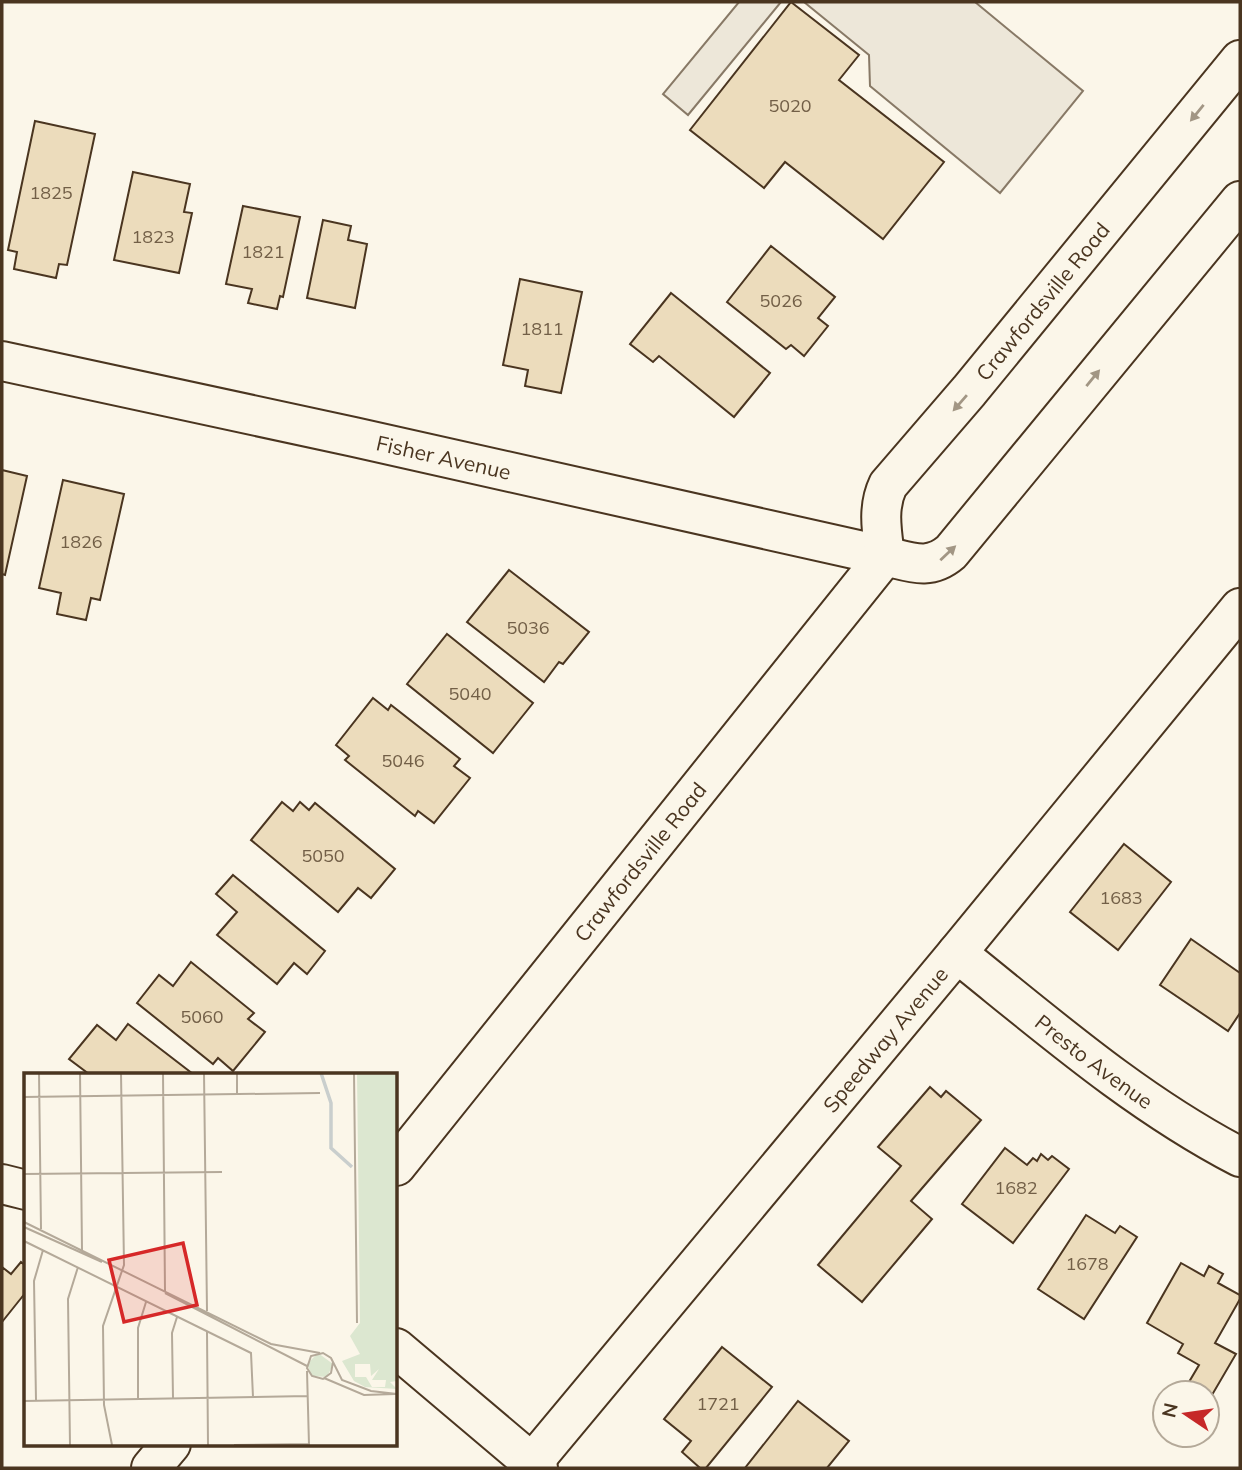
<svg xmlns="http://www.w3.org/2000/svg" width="1242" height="1470" viewBox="0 0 1242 1470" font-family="Mulish,sans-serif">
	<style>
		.parking { fill: #ede7d9; stroke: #887966; stroke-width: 2 }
		.building { fill: #ecdcbc; stroke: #4a3520; stroke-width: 2 }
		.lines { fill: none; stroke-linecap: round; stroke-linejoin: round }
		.minor-casing { stroke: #4a3520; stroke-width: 42 }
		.primary-casing { stroke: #4a3520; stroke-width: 42 }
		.minor { stroke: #fbf6e9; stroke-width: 38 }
		.primary { stroke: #fbf6e9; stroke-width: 38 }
		.oneway { fill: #a29684 }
		.labels { text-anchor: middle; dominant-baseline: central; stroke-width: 5; stroke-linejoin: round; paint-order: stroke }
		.number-label { font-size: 18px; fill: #725f47 }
		.street-label { font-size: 21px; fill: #4a3520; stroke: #fbf6e9 }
		.inset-river { fill: none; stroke: #c9cecd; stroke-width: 3.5 }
		.inset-road { fill: none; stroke: #b4a999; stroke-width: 2 }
		.view { fill: #d62828; fill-opacity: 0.15; stroke: #d62828; stroke-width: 3.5 }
		.inset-edge { fill: none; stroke: #4a3520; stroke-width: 3.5 }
	</style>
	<rect width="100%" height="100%" fill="#fbf6e9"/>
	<g class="parking">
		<polygon points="739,2 781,2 688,115 663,94"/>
		<polygon points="804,2 975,2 1083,91 1000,193 870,86 869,55"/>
	</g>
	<g class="building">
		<polygon points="791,2 859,55 839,80 944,162 883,239 785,162 764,188 690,130"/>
		<polygon points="35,121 95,134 67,265 59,264 56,278 14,269 17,252 8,250"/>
		<polygon points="133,172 190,184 184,212 192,213 179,273 114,260"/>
		<polygon points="243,206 300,217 283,297 280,296 277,309 248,303 252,289 226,284"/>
		<polygon points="323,220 351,226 348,240 367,244 355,308 307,298"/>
		<polygon points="771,246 835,297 818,318 828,326 804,356 791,345 786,349 727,302"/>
		<polygon points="520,279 582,292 561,393 525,386 528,370 503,365"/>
		<polygon points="671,293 770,373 734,417 659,356 653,362 630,344"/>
		<polygon points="2,470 27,476 5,575 2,574"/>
		<polygon points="63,480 124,494 100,600 91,598 86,620 57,614 61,593 39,588"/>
		<polygon points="509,570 589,632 563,664 559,662 544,682 467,622"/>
		<polygon points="447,634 533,703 493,753 407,684"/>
		<polygon points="373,698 388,710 391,705 460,759 454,766 470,778 434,823 418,811 415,816 345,760 349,756 336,745"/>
		<polygon points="282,802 293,811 300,802 309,810 315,803 395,869 371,898 358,888 338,912 251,840"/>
		<polygon points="1124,844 1171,882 1118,950 1070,912"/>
		<polygon points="233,875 325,951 307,974 294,963 277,984 217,935 237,912 216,894"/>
		<polygon points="1191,939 1240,973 1240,1013 1228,1031 1160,985"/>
		<polygon points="191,962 254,1013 248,1019 265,1032 233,1071 218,1058 213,1064 137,1003 159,975 173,986"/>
		<polygon points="128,1024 193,1074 89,1074 69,1059 97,1025 116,1040"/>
		<polygon points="930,1087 941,1097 946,1091 981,1120 911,1201 932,1219 862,1302 818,1265 901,1166 878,1147"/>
		<polygon points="1005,1148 1027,1165 1033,1158 1037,1161 1041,1154 1048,1160 1052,1156 1069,1169 1013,1243 962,1204"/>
		<polygon points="1086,1215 1115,1233 1120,1226 1137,1237 1084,1319 1038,1289"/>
		<polygon points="21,1262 26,1266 26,1292 2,1322 2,1267 11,1274"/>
		<polygon points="1181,1263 1204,1276 1209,1266 1223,1274 1218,1283 1240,1295 1240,1299 1215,1343 1236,1354 1212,1395 1189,1382 1199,1365 1178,1353 1183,1344 1147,1323"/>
		<polygon points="722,1347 772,1387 706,1468 700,1468 682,1452 691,1441 664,1419"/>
		<polygon points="798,1401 849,1441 827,1468 745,1468"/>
	</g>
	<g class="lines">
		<defs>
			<g id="minor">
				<path id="s1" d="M2,361L354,437L885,556"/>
				<path id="s2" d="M957,953C1048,1026 1136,1103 1240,1157"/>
				<polyline points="2,1184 26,1190"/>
				<polyline points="396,1348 538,1468"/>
				<path id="s3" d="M528,1468L957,953L1240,608"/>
			</g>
			<g id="primary">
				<path d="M885,556C911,562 929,571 951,552L1240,201"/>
				<path id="s4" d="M396,1166L885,556C882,532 877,508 888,485L969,391L1240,60"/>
				<polyline points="151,1468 171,1444"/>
			</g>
		</defs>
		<use href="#minor" class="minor-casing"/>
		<use href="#primary" class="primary-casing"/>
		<use href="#minor" class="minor"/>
		<use href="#primary" class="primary"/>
	</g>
	<defs><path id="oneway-solid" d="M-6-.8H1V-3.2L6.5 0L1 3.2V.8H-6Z" transform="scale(1.75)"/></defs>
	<g class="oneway">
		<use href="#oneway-solid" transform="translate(1197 113) rotate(129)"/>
		<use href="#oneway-solid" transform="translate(1093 378) rotate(-51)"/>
		<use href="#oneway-solid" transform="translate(960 403) rotate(131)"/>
		<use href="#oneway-solid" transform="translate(948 553) rotate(-43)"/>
	</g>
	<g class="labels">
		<g class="number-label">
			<text x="790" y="105">5020</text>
			<text x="51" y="192">1825</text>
			<text x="153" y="236">1823</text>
			<text x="263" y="251">1821</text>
			<text x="781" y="300">5026</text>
			<text x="542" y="328">1811</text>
			<text x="81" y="541">1826</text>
			<text x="528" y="627">5036</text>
			<text x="470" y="693">5040</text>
			<text x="403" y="760">5046</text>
			<text x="323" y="855">5050</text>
			<text x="1121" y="897">1683</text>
			<text x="202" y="1016">5060</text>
			<text x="1016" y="1187">1682</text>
			<text x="1087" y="1263">1678</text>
			<text x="718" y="1403">1721</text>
		</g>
		<g class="street-label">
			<text stroke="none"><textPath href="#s4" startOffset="1094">Crawfordsville Road</textPath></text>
			<text stroke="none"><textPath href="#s1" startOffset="452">Fisher Avenue</textPath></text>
			<text stroke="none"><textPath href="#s4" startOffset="390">Crawfordsville Road</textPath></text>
			<text stroke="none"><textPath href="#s3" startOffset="558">Speedway Avenue</textPath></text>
			<text stroke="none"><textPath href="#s2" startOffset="175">Presto Avenue</textPath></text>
		</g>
	</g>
	<g transform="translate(24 1073)">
		<rect width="373" height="373" fill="#fbf6e9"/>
		<path d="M333,0H373V308L366,309L373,316L341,314L330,308L318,288L336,281L326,263L336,250ZM331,291H346L347,303L355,296L348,307H362L361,314H348L342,304H331ZM294,280L309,291L303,304L288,303L283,291Z" fill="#dce7d0" fill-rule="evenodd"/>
		<path class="inset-river" d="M297,0L307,30V75L328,94"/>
		<path class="inset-road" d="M15,0L17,156M56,0L58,177M139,0L141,218M180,0L183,238M213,0V22M330,0L333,250M0,24L296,20M0,101L198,99M0,149L247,271L296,280M0,154L78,189M0,168L227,280L229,324M141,220L283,293M183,259L184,372M309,289L307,300L299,306L288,303L283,295L287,283L299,280L307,285L318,307L347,318L373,321M283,298L285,372M300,305L340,322L371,321M114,325V255L122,229M149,325L148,260L153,244M12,327L10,208L19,177M0,328L284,323M46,372L44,226L54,194M88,372L80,332L79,253L100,192L97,0M210,372L285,371"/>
		<path class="view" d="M159,170L173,232L100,249L85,187Z"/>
		<rect width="373" height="373" class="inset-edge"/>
	</g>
	<rect width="1242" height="1470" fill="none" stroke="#4a3520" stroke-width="7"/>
	<g transform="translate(1186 1414) rotate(283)"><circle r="33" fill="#fbf6e9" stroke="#b4a999" stroke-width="2"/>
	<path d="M0-5L12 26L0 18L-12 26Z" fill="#c62828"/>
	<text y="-10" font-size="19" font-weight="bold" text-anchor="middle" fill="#4a3520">N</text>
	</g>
</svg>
